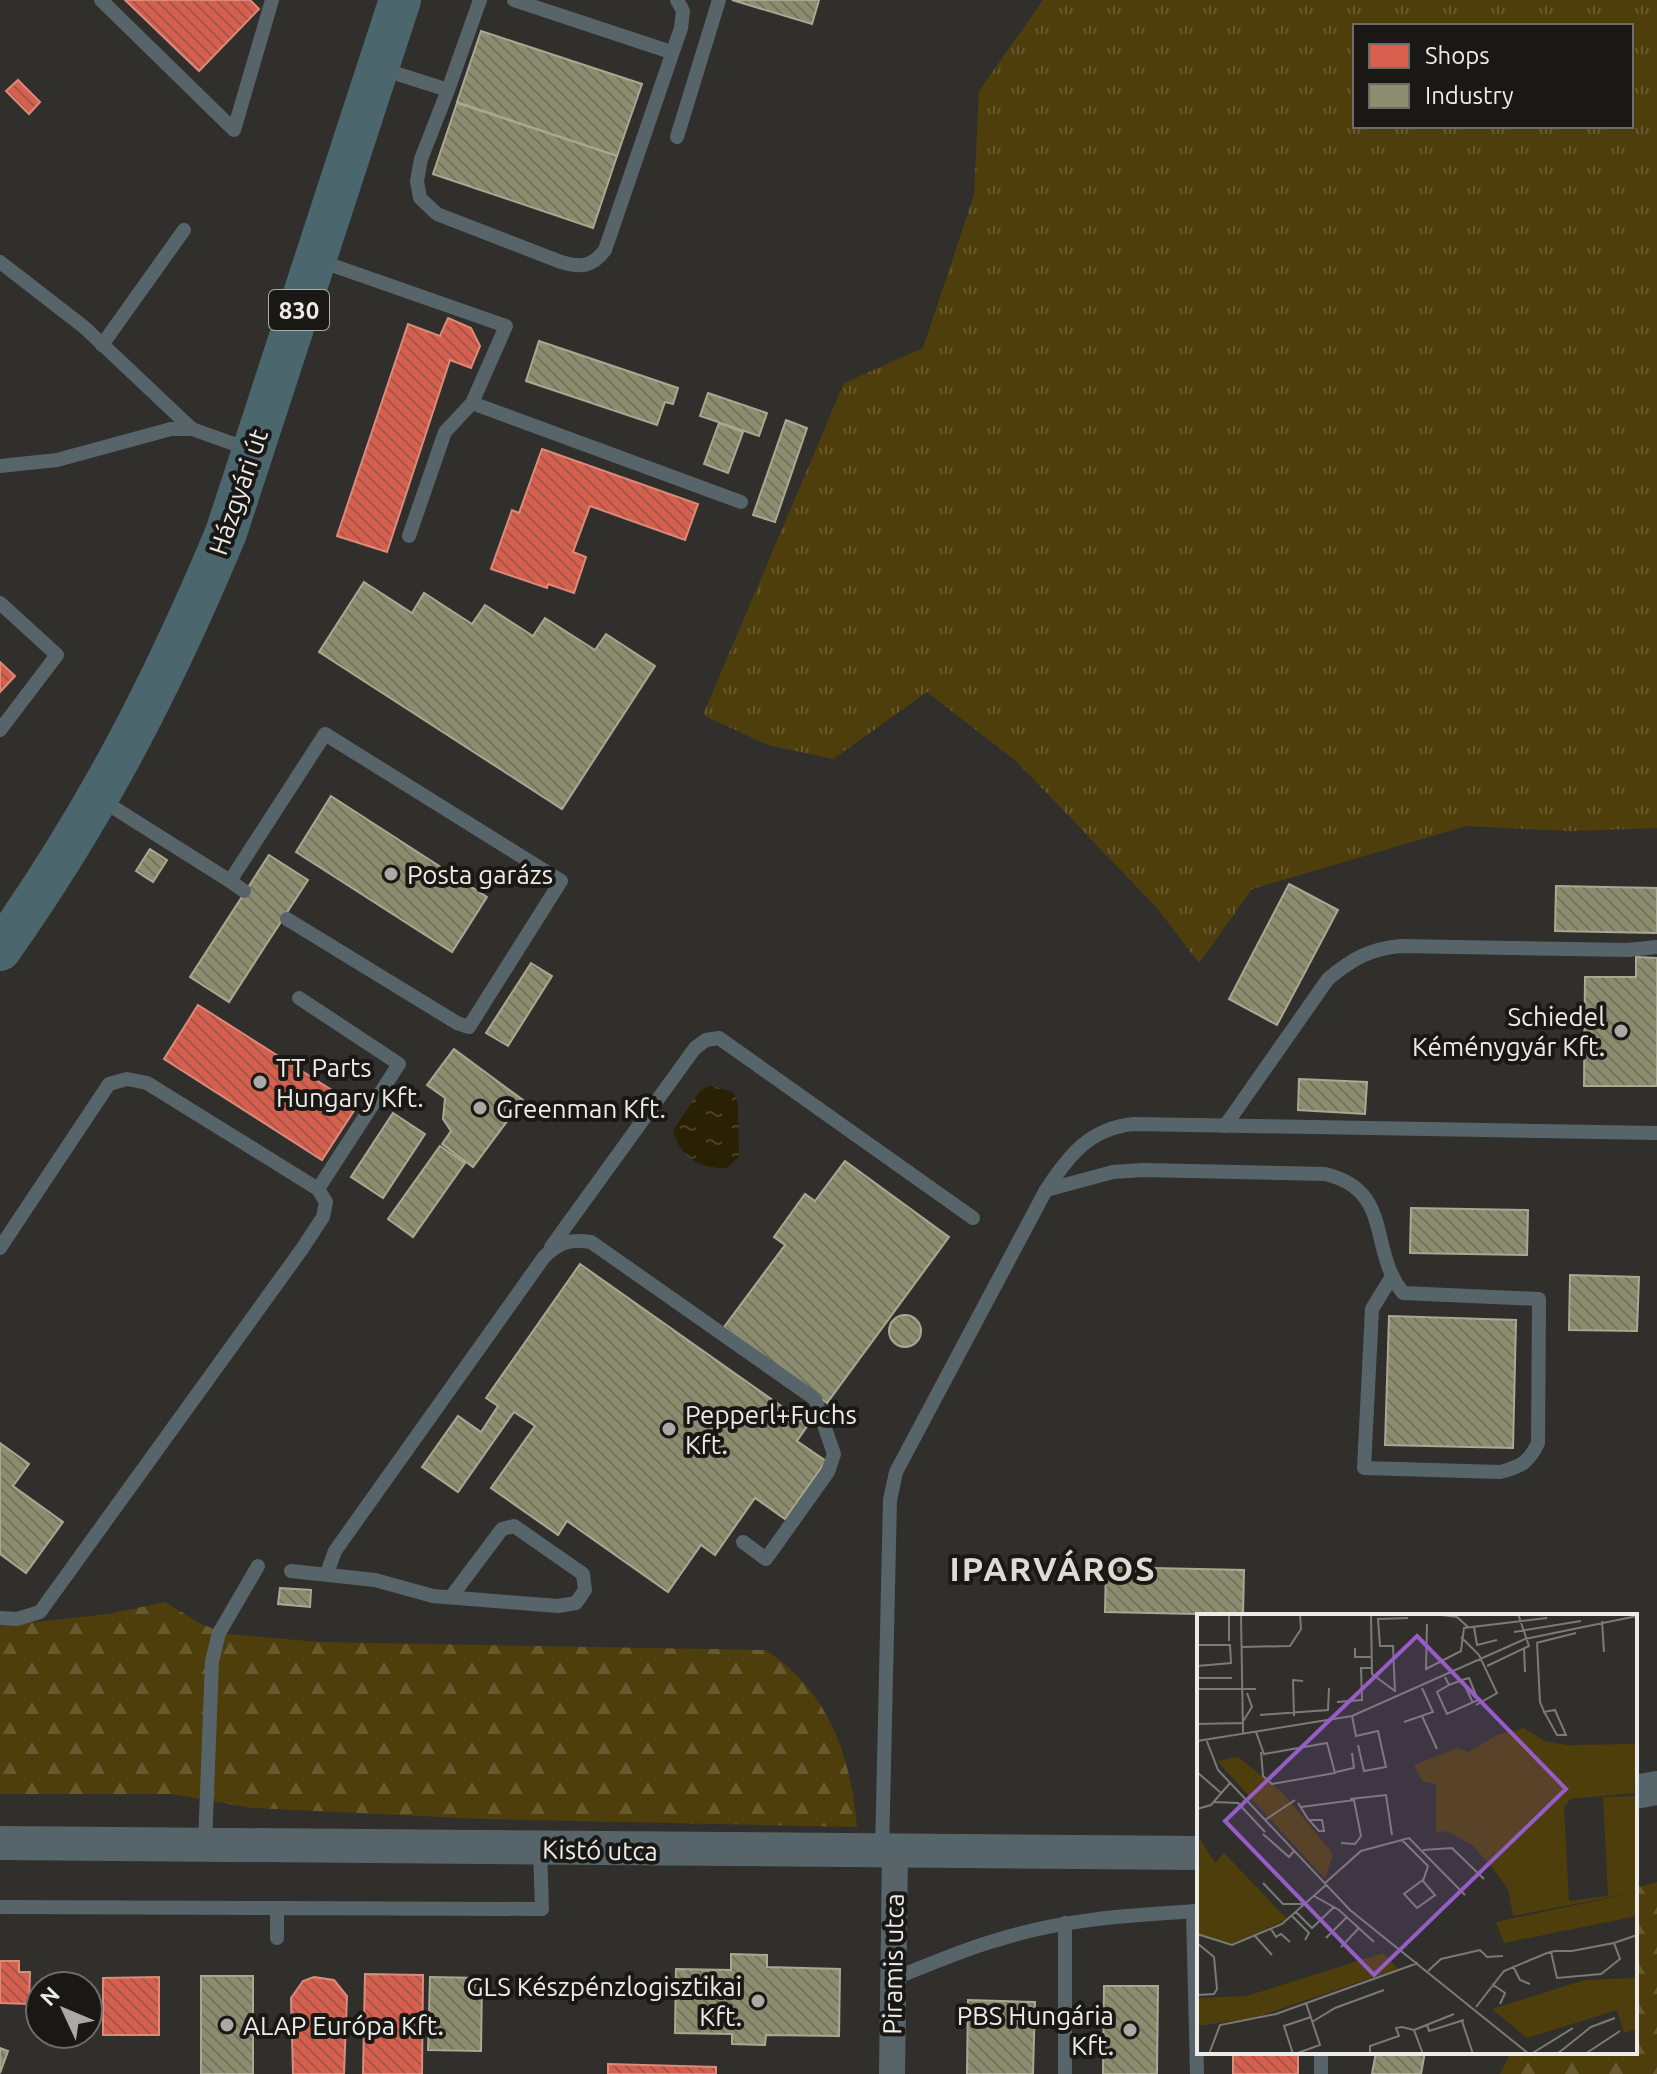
<svg xmlns="http://www.w3.org/2000/svg" width="1657" height="2074" viewBox="0 0 1657 2074" font-family="Ubuntu,sans-serif">
	<style>
		.grass { fill: url(#grass-tufts); fill-rule: evenodd }
		.forest { fill: url(#forest-firs) }
		.water { fill: url(#water-ripples) }
		.shops { fill: url(#shops-back-hatch); stroke: #dd8a7b; stroke-width: 2 }
		.industry { fill: url(#industry-back-hatch); stroke: #a9a892; stroke-width: 2 }
		.lines { fill: none; stroke-linecap: round; stroke-linejoin: round }
		.service { stroke: #57656a; stroke-width: 14 }
		.minor { stroke: #57656a; stroke-width: 26 }
		.tertiary { stroke: #57656a; stroke-width: 34 }
		.primary { stroke: #4c666e; stroke-width: 42 }
		.poi-dot { fill: #aba9a6; stroke: #191815; stroke-width: 3 }
		.labels { text-anchor: middle; dominant-baseline: central; stroke-width: 8; stroke-linejoin: round; paint-order: stroke }
		.shield { fill: #191815; stroke: #adaca8; stroke-width: 2 }
		.shield-label { font-size: 24px; font-weight: bold; fill: #edebe7 }
		.street-label { font-size: 26px; fill: #edebe7; stroke: #191815 }
		.poi-label { font-size: 26px; fill: #edebe7; stroke: #191815; text-anchor: start }
		.district-label { font-size: 34px; font-weight: bold; letter-spacing: 2px; fill: #dddbd3; stroke: #191815 }
		.inset-road { fill: none; stroke: #7c7a77; stroke-width: 2 }
		.view { fill: #985cc9; fill-opacity: 0.15; stroke: #985cc9; stroke-width: 4 }
		.inset-edge { fill: none; stroke: #edebe7; stroke-width: 4 }
	</style>
	<defs>
		<pattern id="grass-tufts" width="24" height="20" patternUnits="userSpaceOnUse" patternTransform="scale(2)"><rect width="24" height="20" fill="#4d3e0c"/><path d="M3 7l-1-3M5 7V3M7 7l1-3M15 17l-1-3M17 17v-4M19 17l1-3" fill="none" stroke="#675a2f"/></pattern>
		<pattern id="forest-firs" width="22" height="20" patternUnits="userSpaceOnUse" patternTransform="scale(2)"><rect width="22" height="20" fill="#4d3e0c"/><path d="M5 1l3.5 6h-7zM16 11l3.5 6h-7z" fill="#675a2f"/></pattern>
		<pattern id="water-ripples" width="26" height="14" patternUnits="userSpaceOnUse" patternTransform="scale(2)"><rect width="26" height="14" fill="#2a2004"/><path d="M2 4q2-2 4 0t4 0M15 11q2-2 4 0t4 0" fill="none" stroke="#494129"/></pattern>
		<pattern id="shops-back-hatch" width="6" height="6" patternUnits="userSpaceOnUse" patternTransform="scale(2)"><rect width="6" height="6" fill="#d6604d"/><path d="M-1 5l2 2M0 0l6 6M5-1l2 2" fill="none" stroke="#a4574a"/></pattern>
		<pattern id="industry-back-hatch" width="6" height="6" patternUnits="userSpaceOnUse" patternTransform="scale(2)"><rect width="6" height="6" fill="#8c8c6e"/><path d="M-1 5l2 2M0 0l6 6M5-1l2 2" fill="none" stroke="#747460"/></pattern>
	</defs>
	<rect width="100%" height="100%" fill="#302f2c"/>
	<path class="grass" d="M1043,0H1657V828L1570,831L1466,826L1252,889L1199,963L1157,908L1016,761L927,692L833,759L768,745L703,715L844,383L923,348L974,195L979,91ZM1355,26H1631V126H1355Z"/>
	<g class="forest">
		<path d="M165,1602L201,1624L228,1634L319,1642L765,1650C828,1690 851,1755 857,1827L482,1819L252,1808L172,1794H0V1626L108,1614Z"/>
		<polygon points="1657,1882 1657,2074 1500,2074 1511,2052 1635,2052 1635,1888"/>
	</g>
	<path class="water" d="M709,1085L733,1092L738,1102L739,1157L727,1168C700,1169 680,1158 673,1130L699,1092Z"/>
	<g class="shops">
		<polygon points="125,0 250,0 259,9 199,71"/>
		<polygon points="18,80 40,102 29,114 6,91"/>
		<polygon points="448,318 471,328 480,346 471,368 450,360 387,552 337,536 408,324 440,336"/>
		<polygon points="542,449 698,504 685,540 590,506 573,552 586,557 574,593 548,584 547,588 491,569 512,510 519,513"/>
		<polygon points="0,662 15,676 0,692"/>
		<polygon points="198,1005 357,1106 322,1160 164,1059"/>
		<polygon points="0,1961 19,1961 19,1972 30,1972 29,2004 0,2003"/>
		<polygon points="365,1974 423,1975 422,2074 363,2074"/>
		<polygon points="159,1977 159,2035 103,2035 103,1978"/>
		<polygon points="314,1977 334,1980 347,1996 344,2074 293,2074 291,1998 303,1981"/>
		<rect x="1233" y="2052" width="65" height="22"/>
		<polygon points="608,2064 716,2067 716,2074 608,2074"/>
	</g>
	<g class="industry">
		<polygon points="732,0 819,0 812,24"/>
		<polygon points="481,31 642,84 617,156 457,102"/>
		<polygon points="457,103 617,156 593,228 433,174"/>
		<polygon points="539,341 678,388 673,404 665,402 657,425 526,381"/>
		<polygon points="708,393 767,413 759,436 700,416"/>
		<polygon points="786,420 807,428 775,522 753,515"/>
		<polygon points="719,423 743,432 728,473 704,464"/>
		<polygon points="364,582 412,613 424,593 472,624 485,605 533,636 545,618 595,650 606,634 655,666 562,809 319,652"/>
		<polygon points="331,796 487,897 452,952 296,852"/>
		<polygon points="150,849 167,860 153,882 136,871"/>
		<polygon points="269,855 308,880 229,1002 190,977"/>
		<polygon points="1289,884 1338,910 1277,1025 1229,999"/>
		<polygon points="1556,886 1657,888 1657,933 1555,931"/>
		<polygon points="1636,957 1657,958 1657,1086 1584,1086 1585,977 1636,977"/>
		<polygon points="531,963 552,976 508,1046 486,1033"/>
		<polygon points="454,1049 523,1100 473,1167 442,1144 451,1131 443,1119 445,1098 427,1085"/>
		<polygon points="1299,1079 1367,1082 1365,1114 1298,1110"/>
		<polygon points="393,1113 425,1134 383,1198 351,1177"/>
		<polygon points="440,1146 465,1163 413,1237 388,1219"/>
		<polygon points="845,1161 949,1237 827,1403 724,1327 785,1245 774,1237 805,1194 815,1201"/>
		<polygon points="1411,1208 1528,1210 1527,1255 1410,1253"/>
		<polygon points="580,1264 808,1425 797,1441 826,1461 785,1519 755,1498 715,1555 701,1545 668,1592 567,1521 558,1535 491,1488 535,1426 514,1412 458,1492 422,1467 458,1416 481,1432 498,1406 486,1398"/>
		<polygon points="1570,1275 1639,1277 1637,1331 1569,1330"/>
		<circle cx="905" cy="1331" r="16"/>
		<polygon points="1389,1316 1516,1320 1513,1448 1385,1445"/>
		<polygon points="0,1443 29,1464 13,1486 63,1522 26,1573 0,1554"/>
		<polygon points="1106,1567 1244,1570 1243,1615 1105,1612"/>
		<polygon points="280,1588 311,1590 310,1607 278,1604"/>
		<polygon points="731,1954 767,1955 767,1967 840,1969 839,2036 766,2035 765,2045 732,2044 732,2034 675,2033 676,1969 731,1970"/>
		<rect x="201" y="1976" width="52" height="98"/>
		<polygon points="430,1977 482,1978 481,2051 428,2050"/>
		<polygon points="1104,1986 1158,1986 1157,2074 1103,2074"/>
		<polygon points="968,2000 1035,2002 1033,2074 967,2074"/>
		<polygon points="0,2048 8,2051 0,2073"/>
		<polygon points="1376,2052 1425,2052 1421,2074 1372,2074"/>
	</g>
	<g class="lines">
		<g class="service">
			<polyline points="101,0 234,130 272,0"/>
			<polyline points="514,0 671,52"/>
			<polyline points="382,69 448,90 480,0"/>
			<path d="M448,90L421,159L417,181L420,198L437,214L561,262C581,268 592,267 605,250L681,28L683,11L677,0"/>
			<polyline points="677,137 719,0"/>
			<polyline points="320,261 506,326 472,403 445,432 409,536"/>
			<polyline points="0,262 84,327 192,429"/>
			<polyline points="102,345 184,230"/>
			<polyline points="472,403 741,502"/>
			<polyline points="0,466 57,460 171,429 192,429 251,450"/>
			<polyline points="0,603 57,655 0,730"/>
			<polyline points="100,799 230,881 325,734 561,881 469,1027 457,1023 287,919"/>
			<polyline points="230,881 244,891"/>
			<polyline points="299,998 399,1064 318,1189"/>
			<path d="M1225,1126L1328,979C1352,959 1369,949 1401,946L1628,950L1657,947"/>
			<path d="M1046,1190L1113,1172L1143,1170L1325,1174C1394,1190 1368,1250 1403,1293L1539,1299L1538,1443C1529,1462 1521,1467 1500,1472L1364,1468L1372,1309L1391,1278"/>
			<polyline points="551,1247 695,1048 706,1040 719,1038 973,1218"/>
			<polyline points="0,1248 109,1084 127,1079 147,1083 318,1189 326,1202 323,1217 302,1249 40,1612 17,1619 0,1618"/>
			<polyline points="291,1571 375,1580 433,1596 558,1606 576,1603 585,1590 583,1574 514,1526 502,1529 451,1597"/>
			<path d="M327,1573L335,1551L544,1257C559,1242 570,1239 591,1242L815,1399L834,1454L828,1472L766,1559L743,1542"/>
			<polyline points="205,1845 212,1661 219,1633 258,1566"/>
			<path d="M882,1852L890,1500L896,1472L1046,1190C1069,1155 1090,1128 1134,1124L1657,1133"/>
			<polyline points="0,1907 277,1908"/>
			<polyline points="1193,1911 1197,2074"/>
			<polyline points="277,1938 277,1908 542,1909 540,1849"/>
			<path d="M892,1979C927,1966 961,1950 997,1940C1063,1919 1130,1915 1199,1911"/>
			<polyline points="1321,2052 1321,2074"/>
			<polyline points="1065,2074 1065,1923"/>
		</g>
		<polyline class="minor" points="892,2074 895,1853"/>
		<g class="tertiary">
			<polyline points="1635,1792 1657,1788"/>
			<polyline points="0,1843 1199,1853"/>
		</g>
		<path class="primary" d="M0,950C95,816 163,684 226,533L400,0"/>
	</g>
	<g class="poi-dot">
		<circle cx="391" cy="874" r="8"/>
		<circle cx="1621" cy="1031" r="8"/>
		<circle cx="260" cy="1082" r="8"/>
		<circle cx="480" cy="1108" r="8"/>
		<circle cx="669" cy="1429" r="8"/>
		<circle cx="758" cy="2001" r="8"/>
		<circle cx="227" cy="2025" r="8"/>
		<circle cx="1130" cy="2030" r="8"/>
	</g>
	<g class="labels">
		<rect class="shield" x="269" y="290" width="60" height="40" rx="6"/>
		<g class="shield-label">
			<text x="299" y="310">830</text>
		</g>
		<g class="street-label">
			<text transform="translate(238 492) rotate(-71)">Házgyári út</text>
			<text transform="translate(600 1850) rotate(1)">Kistó utca</text>
			<text transform="translate(893 1964) rotate(-89)">Piramis utca</text>
		</g>
		<g class="poi-label">
			<text x="407" y="874">Posta garázs</text>
			<text x="1605" y="1016" text-anchor="end">Schiedel<tspan x="1605" dy="30">Kéménygyár Kft.</tspan></text>
			<text x="276" y="1067">TT Parts<tspan x="276" dy="30">Hungary Kft.</tspan></text>
			<text x="496" y="1108">Greenman Kft.</text>
			<text x="685" y="1414">Pepperl+Fuchs<tspan x="685" dy="30">Kft.</tspan></text>
			<text x="742" y="1986" text-anchor="end">GLS Készpénzlogisztikai<tspan x="742" dy="30">Kft.</tspan></text>
			<text x="1114" y="2015" text-anchor="end">PBS Hungária<tspan x="1114" dy="30">Kft.</tspan></text>
			<text x="243" y="2025">ALAP Európa Kft.</text>
		</g>
		<g class="district-label">
			<text x="1053" y="1568">IPARVÁROS</text>
		</g>
	</g>
	<g transform="translate(1197 1614)">
		<rect width="440" height="440" fill="#302f2c"/>
		<path d="M327,114L348,127L370,131L440,130L437,179L373,185L367,194L372,287L411,282L406,183L439,182L440,278L316,302L311,275L294,252L275,231L250,217L239,219V170L225,167L217,151L261,134L271,138L300,121ZM3,225L18,249L27,239L90,305L35,331L0,319Z" fill="#4d3e0c"/>
		<path d="M41,143L87,180L136,240L128,265L20,147ZM440,278V302L307,329L299,308ZM186,339L201,355L57,404L0,412V384L50,382ZM440,364V415L427,419L420,396L330,424L295,395L388,366Z" fill="#4d3e0c"/>
		<path class="inset-road" d="M32,0V27M44,0L46,120M174,0L175,60L198,77M237,0L260,3L271,13M405,7L407,38M230,10L229,55L264,37L267,14L350,4M277,13L280,31L300,26M317,18L384,7M264,23L282,41L300,79L279,91M340,28L343,88L346,95L347,98L349,101L360,121H369L358,96L347,98M339,29L379,19M0,31H33L34,49L0,52M44,33L93,32L104,15L103,0M158,34V43H175M327,34L328,58M290,52L332,32L321,0M248,63L252,71L265,66L276,89M0,64H35M252,71L240,78L250,100L281,86L272,64L265,66M0,75H59M198,78L196,32H183L181,5L211,4M140,88L165,86L164,54H175M63,101L131,96L132,74M97,102L96,66L106,67M155,102L159,122L181,117L189,153L167,157L161,131M225,102L240,135M207,108L236,98L225,74M45,109L55,93L50,79M0,110L45,109M59,118L67,140L130,129L138,159L75,170L66,162L64,138M9,125L21,156L153,296L332,440M0,127L155,102L328,25L440,2M0,158L24,179M139,158L157,154L155,139M153,185L189,181L195,221M17,188L41,189L68,218M101,189L111,205L122,217H127L125,206H113M104,193L157,186L164,222L158,230L144,229M0,195L14,191L33,169M68,206L98,186M66,220L92,243L97,237M204,225L231,252L226,267L238,281L220,294L207,280L227,265M226,236L255,234L287,265M66,269L86,290H108M128,269L164,237L212,224L268,281M117,282L142,296L177,328M99,298L115,314L137,293M95,302L112,319L108,326M74,315L79,323L84,320L93,328M0,320L35,331L85,310L129,271M58,322L75,341M129,324L150,303M0,329L17,343L20,375L17,380L0,381M417,329L440,321M144,333L162,314M316,352L323,366L333,370M231,357L244,345L283,336L290,343L306,342M295,370L308,379L303,390M279,393L307,357L350,339L358,337H375L417,329L423,345L404,360L360,364L354,338M265,407L276,440M115,408L138,394L187,376M230,410L232,417L267,406M217,416L257,400M12,440L23,411L79,400L221,349M96,440L87,412L114,403M98,440L123,431L109,389M173,440V432L202,422L199,414L205,413L217,416L226,440M334,440L376,414M360,440L394,413L418,404M388,440L423,417"/>
		<path class="view" d="M220,22L369,175L177,361L28,207Z"/>
		<rect width="440" height="440" class="inset-edge"/>
	</g>
	<rect x="1353" y="24" width="280" height="104" fill="#191815" stroke="#6e6c69" stroke-width="2"/>
	<rect x="1369" y="44" width="40" height="24" fill="#d6604d" stroke="#6e6c69" stroke-width="2"/>
	<text x="1425" y="64" font-size="24" fill="#edebe7">Shops</text>
	<rect x="1369" y="84" width="40" height="24" fill="#8c8c6e" stroke="#6e6c69" stroke-width="2"/>
	<text x="1425" y="104" font-size="24" fill="#edebe7">Industry</text>
	<g transform="translate(64 2010) rotate(314)"><circle r="38" fill="#191815" stroke="#6e6c69" stroke-width="2"/>
	<path d="M0-6L14 30L0 20L-14 30Z" fill="#aba9a6"/>
	<text y="-12" font-size="22" font-weight="bold" text-anchor="middle" fill="#edebe7">N</text>
	</g>
</svg>
